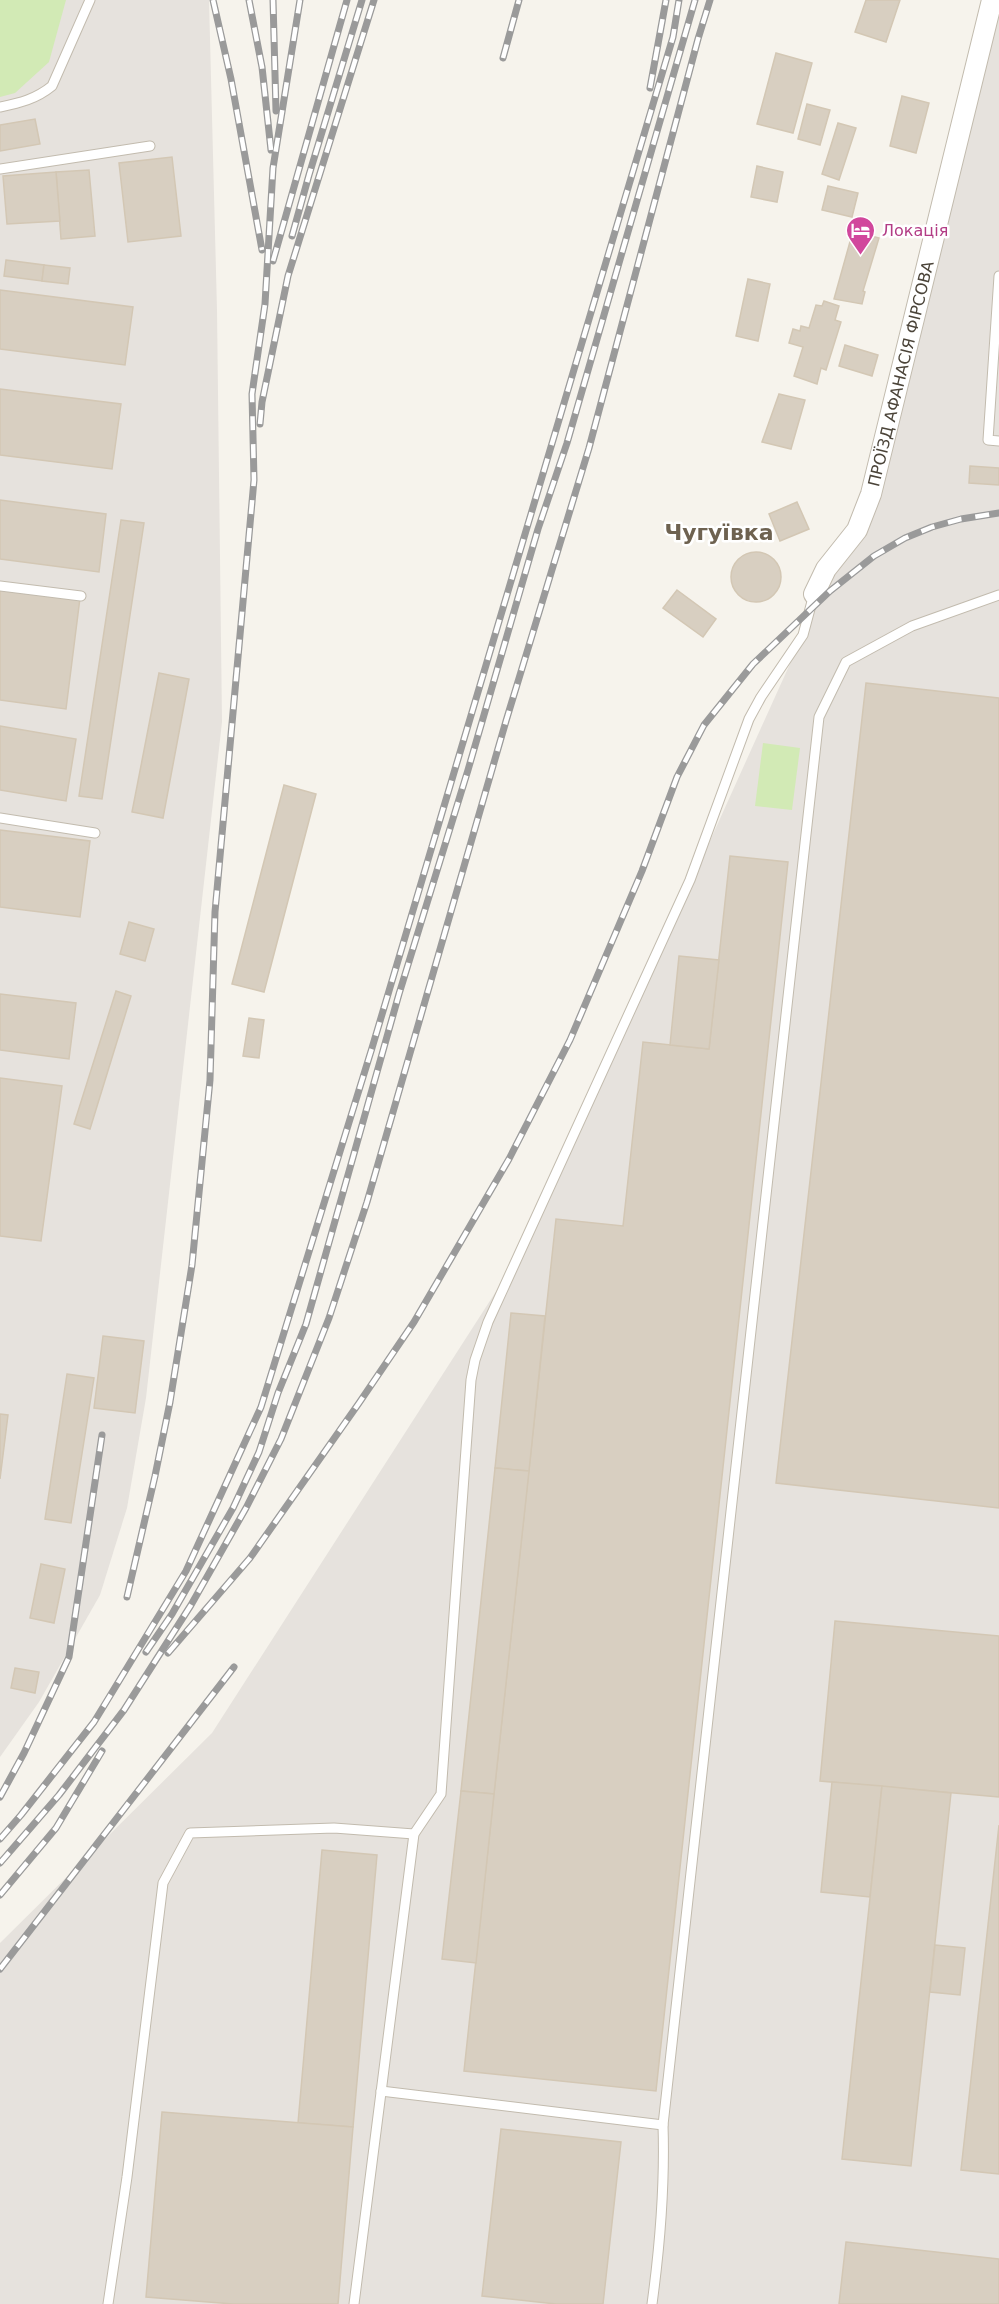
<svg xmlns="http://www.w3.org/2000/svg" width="999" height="2304" viewBox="0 0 999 2304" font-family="'DejaVu Sans',sans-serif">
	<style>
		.industrial { fill: #e6e2dd }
		.green { fill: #d2eab5 }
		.building { fill: #d8cfc1; stroke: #d3c7b4; stroke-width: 1.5 }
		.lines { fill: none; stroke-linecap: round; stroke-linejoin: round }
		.service-casing { stroke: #c2bbae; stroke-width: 11 }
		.minor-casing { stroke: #c2bbae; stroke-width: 22 }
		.service { stroke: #fff; stroke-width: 9 }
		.minor { stroke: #fff; stroke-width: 20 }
		.rail-casing { stroke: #9a9a9a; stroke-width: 7 }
		.rail { stroke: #fff; stroke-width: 4.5; stroke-dasharray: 14; stroke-linecap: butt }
		.labels { text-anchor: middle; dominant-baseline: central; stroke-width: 5; stroke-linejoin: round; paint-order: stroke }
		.hotel-label { font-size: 16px; fill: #b23c85; stroke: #fff; text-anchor: start }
		.street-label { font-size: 16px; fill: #4b4439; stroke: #fff }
		.district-label { font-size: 22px; font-weight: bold; fill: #6e6250; stroke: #fff }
	</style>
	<rect width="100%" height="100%" fill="#f6f3ec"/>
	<g class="industrial">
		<polygon points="0,0 209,0 217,310 222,722 146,1398 127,1508 100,1595 39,1702 0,1757"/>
		<polygon points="999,0 999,2304 0,2304 0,1943 212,1733 531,1237 878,469"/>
	</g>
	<g class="green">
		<polygon points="0,0 66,0 49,62 15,93 0,97"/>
		<polygon points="763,743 800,748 792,810 755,806"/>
	</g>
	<g class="building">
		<polygon points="866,0 900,0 886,42 855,32"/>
		<polygon points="776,53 812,63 793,133 757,124"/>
		<polygon points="902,96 929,103 916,153 890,146"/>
		<polygon points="807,104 830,110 820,145 798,139"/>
		<polygon points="35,119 40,144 0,151 0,125"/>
		<polygon points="838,123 856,128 839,180 822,174"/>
		<polygon points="172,157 181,236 128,242 119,163"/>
		<polygon points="757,166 783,172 777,202 751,197"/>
		<polygon points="89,170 95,236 61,239 56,172"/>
		<polygon points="56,172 60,221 7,224 3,176"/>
		<polygon points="828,186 858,193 852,217 822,210"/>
		<polygon points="853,231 879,238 863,291 865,292 862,304 834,299"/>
		<polygon points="6,260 44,265 42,281 4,276"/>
		<polygon points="44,265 70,268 68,284 42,281"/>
		<polygon points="748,279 770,284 758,341 736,336"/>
		<polygon points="0,290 133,307 125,365 0,349"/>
		<polygon points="824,301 839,306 835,320 841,322 826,370 821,368 817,384 794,376 803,347 789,343 793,329 800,331 801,326 809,328 816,305 822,306"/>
		<polygon points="845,345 878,355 872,376 839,366"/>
		<polygon points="0,389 121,404 112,469 0,455"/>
		<polygon points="779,394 805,400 791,449 762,442"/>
		<polygon points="970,466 999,468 999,485 969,483"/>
		<polygon points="0,500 106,514 99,572 0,559"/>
		<polygon points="797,502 809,529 780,541 769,514"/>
		<polygon points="121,520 144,523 102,799 79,796"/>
		<circle cx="756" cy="577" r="25"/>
		<polygon points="0,588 80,598 66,709 0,700"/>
		<polygon points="677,590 716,619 703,637 663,608"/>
		<polygon points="159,673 189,679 163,818 132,812"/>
		<polygon points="866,683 999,698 999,1508 776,1483"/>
		<polygon points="0,726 76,739 66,801 0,790"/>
		<polygon points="284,785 316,794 264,992 232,984"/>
		<polygon points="0,830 90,841 80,917 0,907"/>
		<polygon points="730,856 788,862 656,2091 464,2071 556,1219 623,1226 643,1042 709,1049"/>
		<polygon points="129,922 154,929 145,961 120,954"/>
		<polygon points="679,956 719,960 709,1049 670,1045"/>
		<polygon points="116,991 131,996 90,1129 74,1124"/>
		<polygon points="0,994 76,1003 69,1059 0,1050"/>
		<polygon points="249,1018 264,1020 259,1058 243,1056"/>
		<polygon points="0,1078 62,1086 41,1241 0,1236"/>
		<polygon points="511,1313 545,1316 529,1471 495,1468"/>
		<polygon points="103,1336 144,1341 135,1413 94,1408"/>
		<polygon points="67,1374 94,1378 71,1523 45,1519"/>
		<polygon points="0,1414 8,1415 0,1479"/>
		<polygon points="495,1468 529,1471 494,1794 461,1791"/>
		<polygon points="41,1564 65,1569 54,1623 30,1618"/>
		<polygon points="835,1621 999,1636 999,1797 820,1781"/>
		<polygon points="15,1668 39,1672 35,1693 11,1688"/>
		<polygon points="832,1782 882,1786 870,1897 821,1892"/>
		<polygon points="882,1786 951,1793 911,2166 842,2159"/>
		<polygon points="461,1791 494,1794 476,1963 442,1959"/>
		<polygon points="999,1825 999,2174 961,2170"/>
		<polygon points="322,1850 377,1855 353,2127 298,2123"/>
		<polygon points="935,1945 965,1948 960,1995 930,1992"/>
		<polygon points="162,2112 353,2127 338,2304 233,2304 146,2297"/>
		<polygon points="501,2129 621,2142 603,2304 556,2304 482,2296"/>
		<polygon points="846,2242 999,2259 999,2304 839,2304"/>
	</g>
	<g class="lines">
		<defs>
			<g id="service">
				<path d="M0,107C20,103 36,99 52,86L90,0"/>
				<polyline points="0,169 150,146"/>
				<polyline points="999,276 988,440 999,441"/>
				<polyline points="0,586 81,596"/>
				<polyline points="0,818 95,833"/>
				<polyline points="381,2091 663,2125"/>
				<polyline points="108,2304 127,2177 163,1883 190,1833 334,1828 414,1834"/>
				<polyline points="354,2304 414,1834 441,1794 471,1380 475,1360 488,1322 690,880 749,719 761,697 803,635 814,594"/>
				<path d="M652,2304C660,2245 665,2185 663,2125L819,717L846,662L912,626L999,595"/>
			</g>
			<g id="minor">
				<path id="s1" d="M814,594L826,569L857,530L871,494L992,0"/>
			</g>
		</defs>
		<use href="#service" class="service-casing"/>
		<use href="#minor" class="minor-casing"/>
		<use href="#service" class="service"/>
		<use href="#minor" class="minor"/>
		<defs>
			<g id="rail">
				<polyline points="213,0 231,79 262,250"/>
				<polyline points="249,0 262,67 271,150"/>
				<polyline points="273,0 276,111"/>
				<polyline points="503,58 519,0"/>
				<polyline points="650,88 666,0"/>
				<polyline points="292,236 309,175 362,0"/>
				<polyline points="273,261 347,0"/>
				<polyline points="260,424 262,402 288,276 374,0"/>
				<polyline points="127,1597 155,1476 170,1402 192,1265 210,1080 215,912 254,480 252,394 265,304 273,168 300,0"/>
				<polyline points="146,1652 172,1614 233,1508 259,1452 278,1393 306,1324 399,994 468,770 538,529 567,443 695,0"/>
				<polyline points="168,1653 250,1558 359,1403 414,1322 509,1159 570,1040 642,871 677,777 704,725 753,664 830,591 874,556 905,538 932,527 961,519 999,513"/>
				<polyline points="0,1797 24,1753 69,1657 102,1435"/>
				<polyline points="0,1839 21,1815 94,1722 186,1571 261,1407 372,1048 673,37 679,0"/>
				<polyline points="0,1863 59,1795 124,1710 191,1605 246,1508 281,1439 329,1318 367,1202 506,721 589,448 698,39 710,0"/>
				<polyline points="0,1895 56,1828 102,1751"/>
				<polyline points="0,1969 234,1667"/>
			</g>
		</defs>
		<use href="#rail" class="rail-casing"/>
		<use href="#rail" class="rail"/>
	</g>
	<defs>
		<symbol id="hotel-pin" viewBox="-11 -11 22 30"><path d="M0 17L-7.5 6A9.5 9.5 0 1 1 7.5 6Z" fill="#d1479c" stroke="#fff"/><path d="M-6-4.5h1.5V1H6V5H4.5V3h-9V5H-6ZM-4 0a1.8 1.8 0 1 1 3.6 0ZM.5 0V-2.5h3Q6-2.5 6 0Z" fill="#fff"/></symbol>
	</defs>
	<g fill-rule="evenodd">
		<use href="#hotel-pin" x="844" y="214" width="33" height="45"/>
	</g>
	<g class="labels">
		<g class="hotel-label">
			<text x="882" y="230">Локація</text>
		</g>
		<g class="street-label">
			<text stroke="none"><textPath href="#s1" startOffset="240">ПРОЇЗД АФАНАСІЯ ФІРСОВА</textPath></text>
		</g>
		<g class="district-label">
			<text x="719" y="532">Чугуївка</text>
		</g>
	</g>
</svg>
